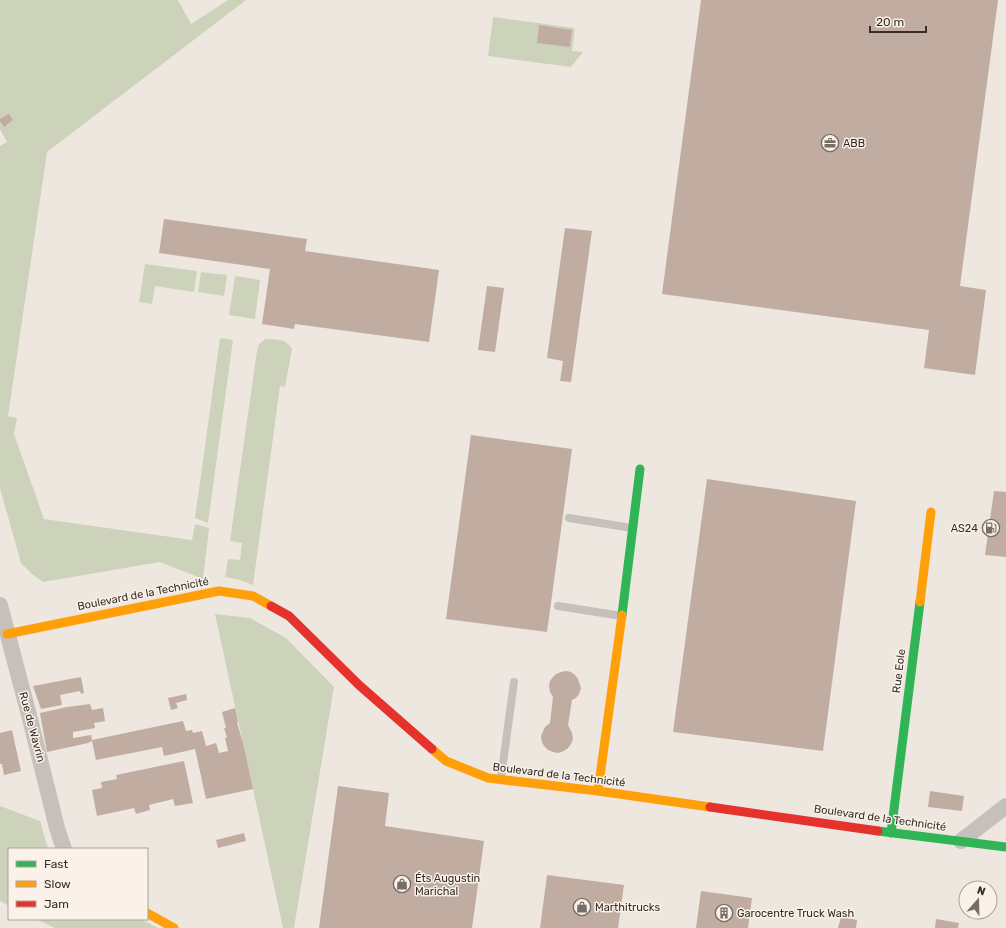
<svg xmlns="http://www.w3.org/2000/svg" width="1006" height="928" viewBox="0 0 1006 928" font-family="Rubik,sans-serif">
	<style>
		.green { fill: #cdd3ba }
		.building { fill: #c1aca2 }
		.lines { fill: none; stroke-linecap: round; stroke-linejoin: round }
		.lane { stroke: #c6c0ba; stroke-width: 8 }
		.street { stroke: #c6c0ba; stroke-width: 16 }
		.fast { stroke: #30b455; stroke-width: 9 }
		.slow { stroke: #ff9f0a; stroke-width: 9 }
		.jam { stroke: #e5322d; stroke-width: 9 }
		.labels { text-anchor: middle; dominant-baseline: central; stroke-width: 3; stroke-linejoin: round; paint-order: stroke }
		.poi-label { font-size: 11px; fill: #372d28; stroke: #faf2e8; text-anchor: start }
		.street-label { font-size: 11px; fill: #372d28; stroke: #faf2e8 }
	</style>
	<rect width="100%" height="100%" fill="#ede7e0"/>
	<g class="green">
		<polygon points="0,0 178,0 191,24 228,0 246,0 47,152 8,416 17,418 14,434 44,519 192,540 195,524 209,528 203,579 160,562 43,582 32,574 21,563 0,488 0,146 7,142 0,129"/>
		<polygon points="493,17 575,28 572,51 583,52 571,67 488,56"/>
		<polygon points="145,264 197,271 194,292 155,286 152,304 139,302"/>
		<polygon points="201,272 227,275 224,296 198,292"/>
		<polygon points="235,276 260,280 255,319 229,315"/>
		<polygon points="220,338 233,340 208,523 195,518"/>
		<path d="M266,339C278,340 285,338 292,349L285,387L280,386L253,585L240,580L225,577L228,559L240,560L242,543L230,541L257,351L259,344Z"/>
		<polygon points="215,614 250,618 286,638 334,687 294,928 283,928"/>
		<polygon points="0,806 40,821 48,849 9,849 9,906 0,901"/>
		<polygon points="36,919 140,919 158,928 55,928"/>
	</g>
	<g class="building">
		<polygon points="701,0 998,0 960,286 986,290 975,375 924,368 929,330 662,294"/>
		<polygon points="539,25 572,30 570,47 537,43"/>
		<polygon points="9,114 13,120 4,127 0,121 0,119"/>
		<polygon points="164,219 307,239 305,251 439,270 429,342 295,324 294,329 262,324 270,269 159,253"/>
		<polygon points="565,228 592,231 571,382 560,381 563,361 547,358"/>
		<polygon points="487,286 504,288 495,352 478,350"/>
		<polygon points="471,435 572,449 547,632 446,619"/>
		<polygon points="707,479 856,501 823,751 673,732"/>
		<polygon points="994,491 1006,492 1006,557 985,555"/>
		<polygon points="566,671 571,672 575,675 578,679 581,688 579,694 576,698 572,700 568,725 572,733 573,739 571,744 568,748 564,751 558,753 553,752 548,750 544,746 542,742 541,736 545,727 550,723 553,697 550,692 549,686 550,681 553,677 556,674 561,672"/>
		<polygon points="81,677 84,693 81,694 80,691 60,695 62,705 41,709 33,686"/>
		<polygon points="186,694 187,700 176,703 178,708 171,710 168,698"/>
		<polygon points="90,704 92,710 103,708 105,721 94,723 95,728 73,732 73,738 91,735 92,740 183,721 186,731 192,730 193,733 202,731 206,746 216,743 219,753 228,751 225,738 227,738 224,728 226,728 222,712 235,708 238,722 237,722 244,747 253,789 206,799 195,749 164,756 162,747 96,760 92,741 88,743 47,752 40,713 67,707"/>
		<polygon points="12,730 21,771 4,775 2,764 0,764 0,733"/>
		<polygon points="184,761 193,803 175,806 173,799 149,805 150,810 136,814 134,808 97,816 92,790 102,788 101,782 117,779 116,775"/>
		<polygon points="338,786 389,793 385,826 484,841 472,928 319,928"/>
		<polygon points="930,791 964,796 962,811 928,807"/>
		<polygon points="244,833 246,841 218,848 216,840"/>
		<polygon points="547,875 624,885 618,928 540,928"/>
		<polygon points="701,891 752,898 748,928 696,928"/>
		<polygon points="841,917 857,920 856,928 838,928"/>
		<polygon points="936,919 959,923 958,928 935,928"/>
	</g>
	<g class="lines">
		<g class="lane">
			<polyline points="569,518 632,528"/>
			<polyline points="558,606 622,616"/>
			<polyline points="501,778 514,682"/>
		</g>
		<g class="street">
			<polyline points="0,605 30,719 57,828 64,849"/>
			<polyline points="961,841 1006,806"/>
		</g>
		<g class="fast">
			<polyline points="622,615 640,469"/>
			<polyline points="878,831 1006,847"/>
			<polyline points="891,833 920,602"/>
		</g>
		<g class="slow">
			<polyline points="920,602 931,512"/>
			<polyline points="7,634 219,591 253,596 271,606"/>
			<polyline points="432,749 446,761 488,778 598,791 710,807"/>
			<polyline points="598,791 622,615"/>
			<polyline points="147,913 174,928"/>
		</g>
		<g class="jam">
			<polyline points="271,606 289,616 359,685 432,749"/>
			<polyline points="710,807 878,831"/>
		</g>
	</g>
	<defs>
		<symbol id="office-ring" viewBox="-11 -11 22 22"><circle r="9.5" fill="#faf2e8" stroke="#776e68" stroke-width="1.5"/><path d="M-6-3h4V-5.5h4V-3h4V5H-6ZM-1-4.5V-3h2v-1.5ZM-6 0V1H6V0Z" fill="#776e68"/></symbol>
		<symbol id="fuel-ring" viewBox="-11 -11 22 22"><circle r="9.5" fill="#faf2e8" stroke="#776e68" stroke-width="1.5"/><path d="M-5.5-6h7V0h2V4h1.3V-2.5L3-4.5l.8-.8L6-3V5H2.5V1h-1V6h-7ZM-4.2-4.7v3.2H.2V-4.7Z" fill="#776e68"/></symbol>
		<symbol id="shop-ring" viewBox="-11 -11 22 22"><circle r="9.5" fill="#faf2e8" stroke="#776e68" stroke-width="1.5"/><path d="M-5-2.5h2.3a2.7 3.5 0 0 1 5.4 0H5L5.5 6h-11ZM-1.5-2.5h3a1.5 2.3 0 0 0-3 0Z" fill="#776e68"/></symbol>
		<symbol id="building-ring" viewBox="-11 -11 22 22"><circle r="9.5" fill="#faf2e8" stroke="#776e68" stroke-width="1.5"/><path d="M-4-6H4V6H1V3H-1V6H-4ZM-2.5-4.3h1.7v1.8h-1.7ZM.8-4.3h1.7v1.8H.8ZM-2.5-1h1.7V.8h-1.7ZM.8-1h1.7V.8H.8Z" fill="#776e68"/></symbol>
	</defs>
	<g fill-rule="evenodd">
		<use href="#office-ring" x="820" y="133" width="20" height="20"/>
		<use href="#fuel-ring" x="981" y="518" width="20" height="20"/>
		<use href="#shop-ring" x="392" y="874" width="20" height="20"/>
		<use href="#shop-ring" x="572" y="897" width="20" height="20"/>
		<use href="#building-ring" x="714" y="903" width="20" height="20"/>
	</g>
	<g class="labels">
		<g class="poi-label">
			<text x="843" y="143">ABB</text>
			<text x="978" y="528" text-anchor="end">AS24</text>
			<text x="415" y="878">Éts Augustin<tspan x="415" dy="13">Marichal</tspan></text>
			<text x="595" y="907">Marthitrucks</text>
			<text x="737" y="913">Garocentre Truck Wash</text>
		</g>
		<g class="street-label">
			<text transform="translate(143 594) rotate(-11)">Boulevard de la Technicité</text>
			<text transform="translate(899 671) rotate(-83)">Rue Eole</text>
			<text transform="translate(32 727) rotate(75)">Rue de Wavrin</text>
			<text transform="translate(559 775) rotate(7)">Boulevard de la Technicité</text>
			<text transform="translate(880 818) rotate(8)">Boulevard de la Technicité</text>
		</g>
	</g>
	<rect x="8" y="848" width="140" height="72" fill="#faf2e8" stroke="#aca39b"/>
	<rect x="16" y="861" width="20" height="6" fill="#30b455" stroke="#aca39b"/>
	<text x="44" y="868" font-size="12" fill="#372d28">Fast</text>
	<rect x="16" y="881" width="20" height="6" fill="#ff9f0a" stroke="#aca39b"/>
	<text x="44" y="888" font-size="12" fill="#372d28">Slow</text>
	<rect x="16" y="901" width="20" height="6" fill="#e5322d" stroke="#aca39b"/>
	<text x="44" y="908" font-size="12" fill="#372d28">Jam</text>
	<g transform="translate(978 900) rotate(20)"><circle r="19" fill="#faf2e8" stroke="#aca39b"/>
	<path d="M0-3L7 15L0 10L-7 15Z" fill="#776e68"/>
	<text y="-6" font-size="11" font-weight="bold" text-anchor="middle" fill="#372d28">N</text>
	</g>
	<path d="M870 26v6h56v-6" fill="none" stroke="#372d28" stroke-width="2"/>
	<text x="876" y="26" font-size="12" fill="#372d28" stroke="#faf2e8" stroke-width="3" paint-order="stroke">20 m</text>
</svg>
